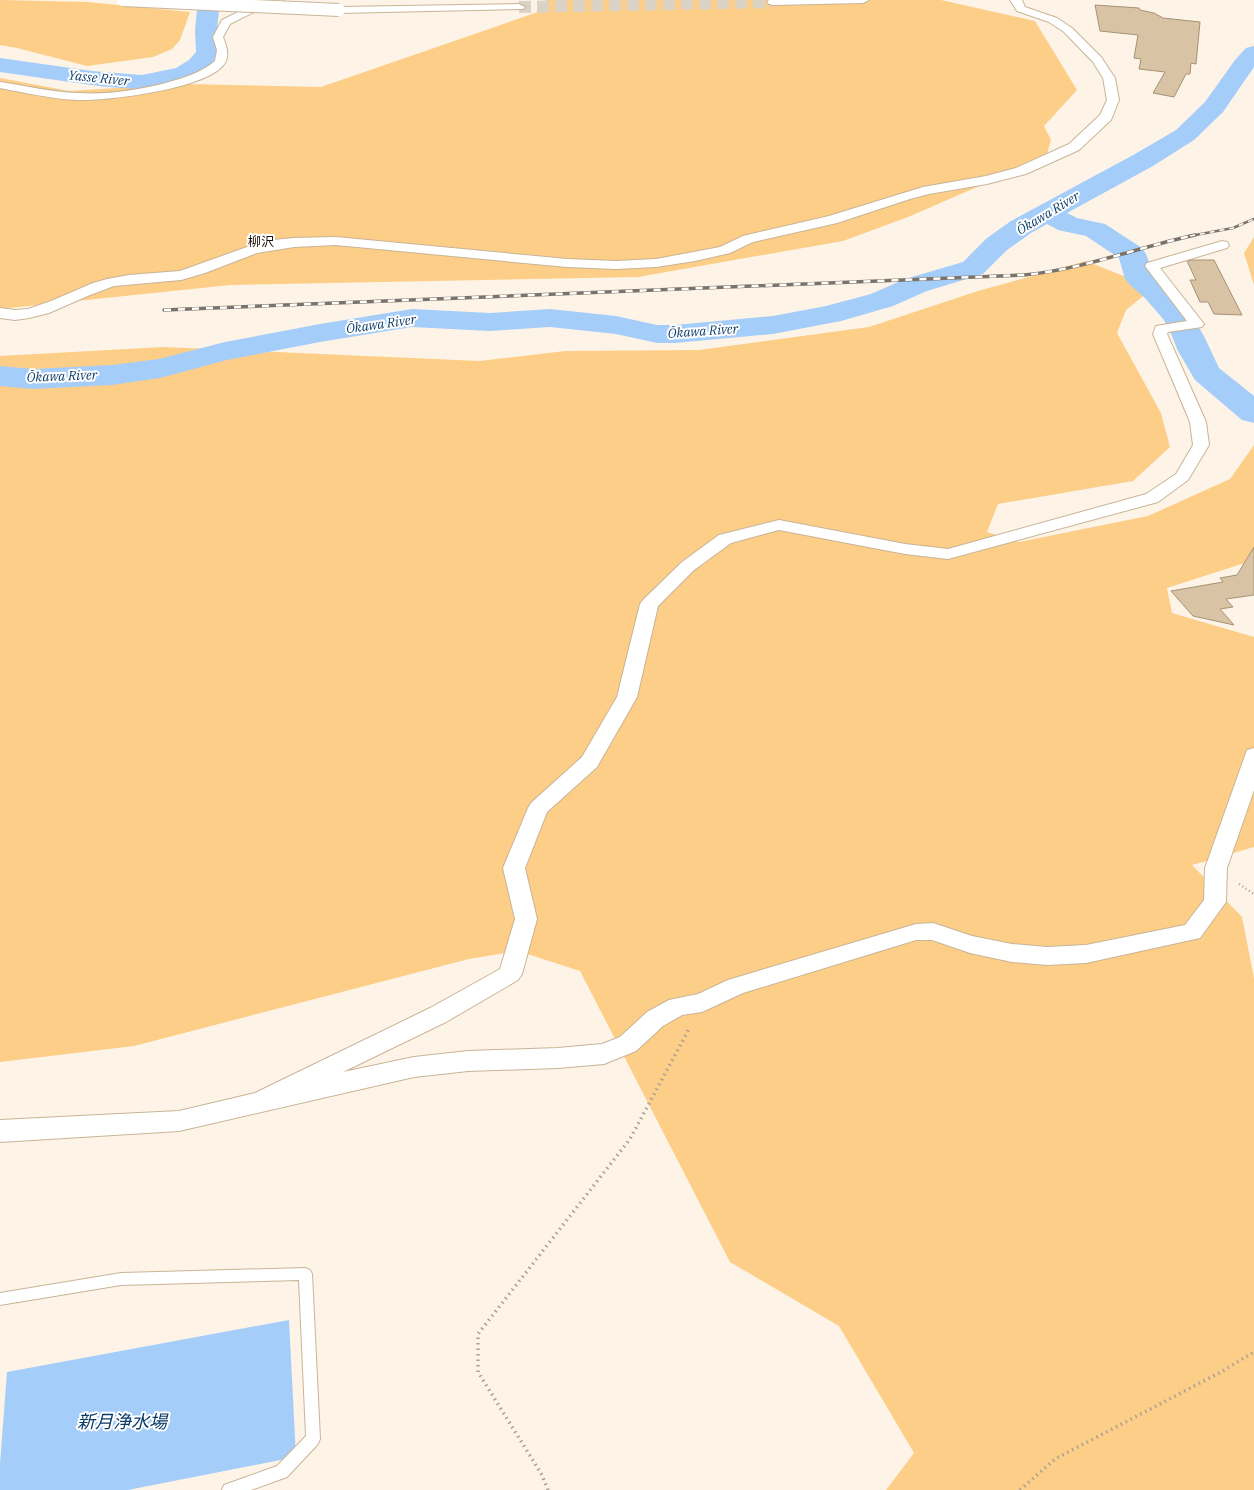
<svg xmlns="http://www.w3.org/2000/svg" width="1254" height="1490" viewBox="0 0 1254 1490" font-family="'IBM Plex Serif','Noto Sans JP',serif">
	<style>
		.green { fill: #fcce88 }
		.water { fill: #a5cdfa }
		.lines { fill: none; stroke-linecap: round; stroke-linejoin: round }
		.river { fill: #a5cdfa; fill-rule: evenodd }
		.building { fill: #d8c3a5; stroke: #a69275 }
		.highway-tunnel { stroke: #dbd2c6; stroke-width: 12; stroke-dasharray: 12 6; stroke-linecap: butt }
		.lane-casing { stroke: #c9b496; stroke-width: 2 }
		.street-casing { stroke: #c9b496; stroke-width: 2 }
		.secondary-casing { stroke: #c9b496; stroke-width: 2 }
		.highway-casing { stroke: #c9b496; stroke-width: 2 }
		.path-far1 { stroke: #a9a094; stroke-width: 2.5; stroke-dasharray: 1 3; stroke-linecap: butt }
		.path { stroke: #a9a094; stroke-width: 3.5; stroke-dasharray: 1.5 4; stroke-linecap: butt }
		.lane { fill: #fff; fill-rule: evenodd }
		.street { fill: #fff; fill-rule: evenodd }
		.secondary { fill: #fff; fill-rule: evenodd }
		.highway { fill: #fff; fill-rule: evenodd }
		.rail-far1-casing { stroke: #7b7367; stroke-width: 2.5 }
		.rail-casing { stroke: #7b7367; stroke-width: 3.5 }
		.rail-far1 { stroke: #fff; stroke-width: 1.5; stroke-dasharray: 5; stroke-linecap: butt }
		.rail { stroke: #fff; stroke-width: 2.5; stroke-dasharray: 7; stroke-linecap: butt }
		.highway-bridge-casing { stroke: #c9b496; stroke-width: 14; stroke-linecap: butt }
		.highway-bridge { stroke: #fff; stroke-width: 12 }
		.labels { text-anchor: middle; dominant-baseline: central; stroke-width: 4; stroke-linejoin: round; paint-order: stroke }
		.far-water-label { font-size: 13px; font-style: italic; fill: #093a68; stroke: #fff }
		.far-quarter-label { font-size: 13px; fill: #1b1308; stroke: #fff }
		.near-water-label { font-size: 18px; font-style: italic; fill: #093a68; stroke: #fff }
	</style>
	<rect width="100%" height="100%" fill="#fdf4e7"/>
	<g class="green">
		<polygon points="0,0 87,2 190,12 180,40 172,49 153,57 87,66 17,48 0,45"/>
		<polygon points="546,0 941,0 1035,21 1077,90 1044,126 1051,140 1046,157 908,217 843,241 638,277 230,285 0,309 0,78 69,91 185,84 321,87 538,12"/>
		<polygon points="1254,237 1254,285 1244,253"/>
		<polygon points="1086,261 1126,277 1143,296 1126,310 1117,333 1161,413 1170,447 1133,481 998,504 987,532 1019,542 1148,516 1230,479 1254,445 1254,560 1167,588 1172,613 1254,637 1254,847 1192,865 1242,917 1254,978 1254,1490 886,1490 914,1453 839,1326 730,1262 580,971 518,951 469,959 134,1046 0,1062 0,356 163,347 479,361 565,351 699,350 869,327 978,291"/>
	</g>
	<polygon class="water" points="289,1320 296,1457 128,1490 0,1490 0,1464 7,1372"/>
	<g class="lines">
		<g class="river">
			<path d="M198,0H220L217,30L220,53C213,63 204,72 193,78C156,96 108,87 70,82C46,79 23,75 0,72V58L92,71L142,75L176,68L189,60L196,52L195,30Z"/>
			<polygon points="1254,46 1254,67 1223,112 1194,140 1153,166 1067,213 1077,218 1105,224 1142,248 1146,254 1154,275 1167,286 1188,310 1204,336 1219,368 1254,396 1254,423 1242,420 1195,380 1178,351 1172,336 1164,320 1145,298 1130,285 1125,279 1119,258 1086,236 1058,230 1047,224 1031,233 1007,250 983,274 927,291 893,306 841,321 773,334 675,343 657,343 616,334 550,327 490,331 412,327 320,342 227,360 160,378 112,385 33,389 0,386 0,366 33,369 112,365 159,359 225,342 320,324 412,309 490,313 550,309 616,316 657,325 675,325 773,316 826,306 871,294 905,279 963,262 987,238 1011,221 1135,154 1176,130 1205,102 1235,60 1246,48"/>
		</g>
	</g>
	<g class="building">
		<polygon points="1095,5 1139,8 1140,10 1154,13 1163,18 1200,22 1196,64 1191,63 1190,74 1186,74 1174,97 1153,93 1165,72 1139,69 1141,59 1134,58 1138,35 1100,31"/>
		<polygon points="1192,260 1214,260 1242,315 1214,314 1208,302 1200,302 1190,280 1196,280 1187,261"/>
		<polygon points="1254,547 1254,595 1226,599 1233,607 1220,609 1234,625 1193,616 1171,591 1223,582 1220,578 1237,575"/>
	</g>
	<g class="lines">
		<polyline class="highway-tunnel" points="519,7 773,2"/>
		<defs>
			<polygon id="lane" points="305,1268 310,1270 312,1274 320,1439 318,1444 287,1477 251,1490 222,1490 224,1485 277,1466 306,1436 299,1280 121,1285 0,1305 0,1293 121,1273"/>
			<g id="street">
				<path d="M262,0H284L283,2L270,4L230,24L223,37C226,45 230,55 225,63C209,89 107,101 78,100C52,99 26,93 0,88V82C26,86 52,92 78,93C107,95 137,90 166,83C183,78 201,73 215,61L217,50L213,37L222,20Z"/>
				<polygon points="1222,241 1227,242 1229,245 1227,248 1160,268 1204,324 1202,327 1168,332 1167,334 1206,422 1209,445 1188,480 1158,502 948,559 905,554 779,530 731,543 694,570 658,606 637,697 597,767 547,812 525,868 537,919 522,974 518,980 446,1022 343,1072 414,1057 468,1051 558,1048 602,1044 620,1037 647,1012 669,1000 698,994 728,980 916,924 933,923 972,936 1012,944 1047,947 1086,945 1185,925 1204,900 1205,868 1247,750 1254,748 1254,790 1227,868 1226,902 1200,938 1086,963 1047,965 1012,962 970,953 932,940 916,940 743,993 702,1012 682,1015 663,1026 636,1051 604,1064 558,1068 468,1071 414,1077 179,1131 0,1142 0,1120 179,1111 255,1093 430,1008 500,969 515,919 503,868 528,808 531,803 582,757 617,697 640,604 643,600 682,562 719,535 779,520 905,544 948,549 1146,494 1176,474 1193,445 1190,422 1153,334 1156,326 1187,321 1145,266 1147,263"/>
			</g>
			<polygon id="secondary" points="1010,0 1022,0 1025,7 1057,18 1072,28 1101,57 1115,78 1119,100 1111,120 1079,150 1026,174 987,184 929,194 910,199 837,223 753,242 730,253 695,261 656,267 616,269 567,267 336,245 294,247 257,253 205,273 181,280 114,286 90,295 49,313 29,318 15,320 0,318 0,308 15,310 28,309 51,301 93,283 107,279 129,275 180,271 247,247 273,240 294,238 336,237 567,259 616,261 656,259 720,247 743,236 829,216 923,187 986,176 1016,168 1069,144 1100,115 1107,100 1103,78 1093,62 1064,32 1049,22 1017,11"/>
			<g id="highway">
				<polygon points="769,0 869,0 863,3 773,5 769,4 767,2"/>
				<polygon points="519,4 525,7 523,9 339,13 333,10 339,7"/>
			</g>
		</defs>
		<use href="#lane" class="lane-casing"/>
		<use href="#street" class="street-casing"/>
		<use href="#secondary" class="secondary-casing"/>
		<use href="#highway" class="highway-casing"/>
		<polyline class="path-far1" points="1239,884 1254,894"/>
		<g class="path">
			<polyline points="548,1490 542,1475 478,1372 478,1334 630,1139 690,1027"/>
			<polyline points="1020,1490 1055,1459 1219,1373 1254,1352"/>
		</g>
		<use href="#lane" class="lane"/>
		<use href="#street" class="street"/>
		<use href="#secondary" class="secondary"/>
		<use href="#highway" class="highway"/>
		<defs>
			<polyline id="rail-far1" points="1190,236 1233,228 1254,219"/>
			<path id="rail" d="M164,310L1024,275C1080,270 1139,247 1195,235"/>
		</defs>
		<use href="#rail-far1" class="rail-far1-casing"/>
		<use href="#rail" class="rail-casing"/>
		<use href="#rail-far1" class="rail-far1"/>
		<use href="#rail" class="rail"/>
		<defs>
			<polyline id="highway-bridge" points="123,0 339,10"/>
		</defs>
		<use href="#highway-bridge" class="highway-bridge-casing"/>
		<use href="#highway-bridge" class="highway-bridge"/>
	</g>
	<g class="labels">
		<g class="far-water-label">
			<text transform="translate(99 78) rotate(6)">Yasse River</text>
			<text transform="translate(1048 213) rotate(-31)">Ōkawa River</text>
			<text transform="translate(381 324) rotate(-8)">Ōkawa River</text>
			<text transform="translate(703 331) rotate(-4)">Ōkawa River</text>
			<text transform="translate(62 376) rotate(-2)">Ōkawa River</text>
		</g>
		<g class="far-quarter-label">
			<text x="261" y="241">柳沢</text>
		</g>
		<g class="near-water-label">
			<text x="122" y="1421">新月浄水場</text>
		</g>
	</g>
</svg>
